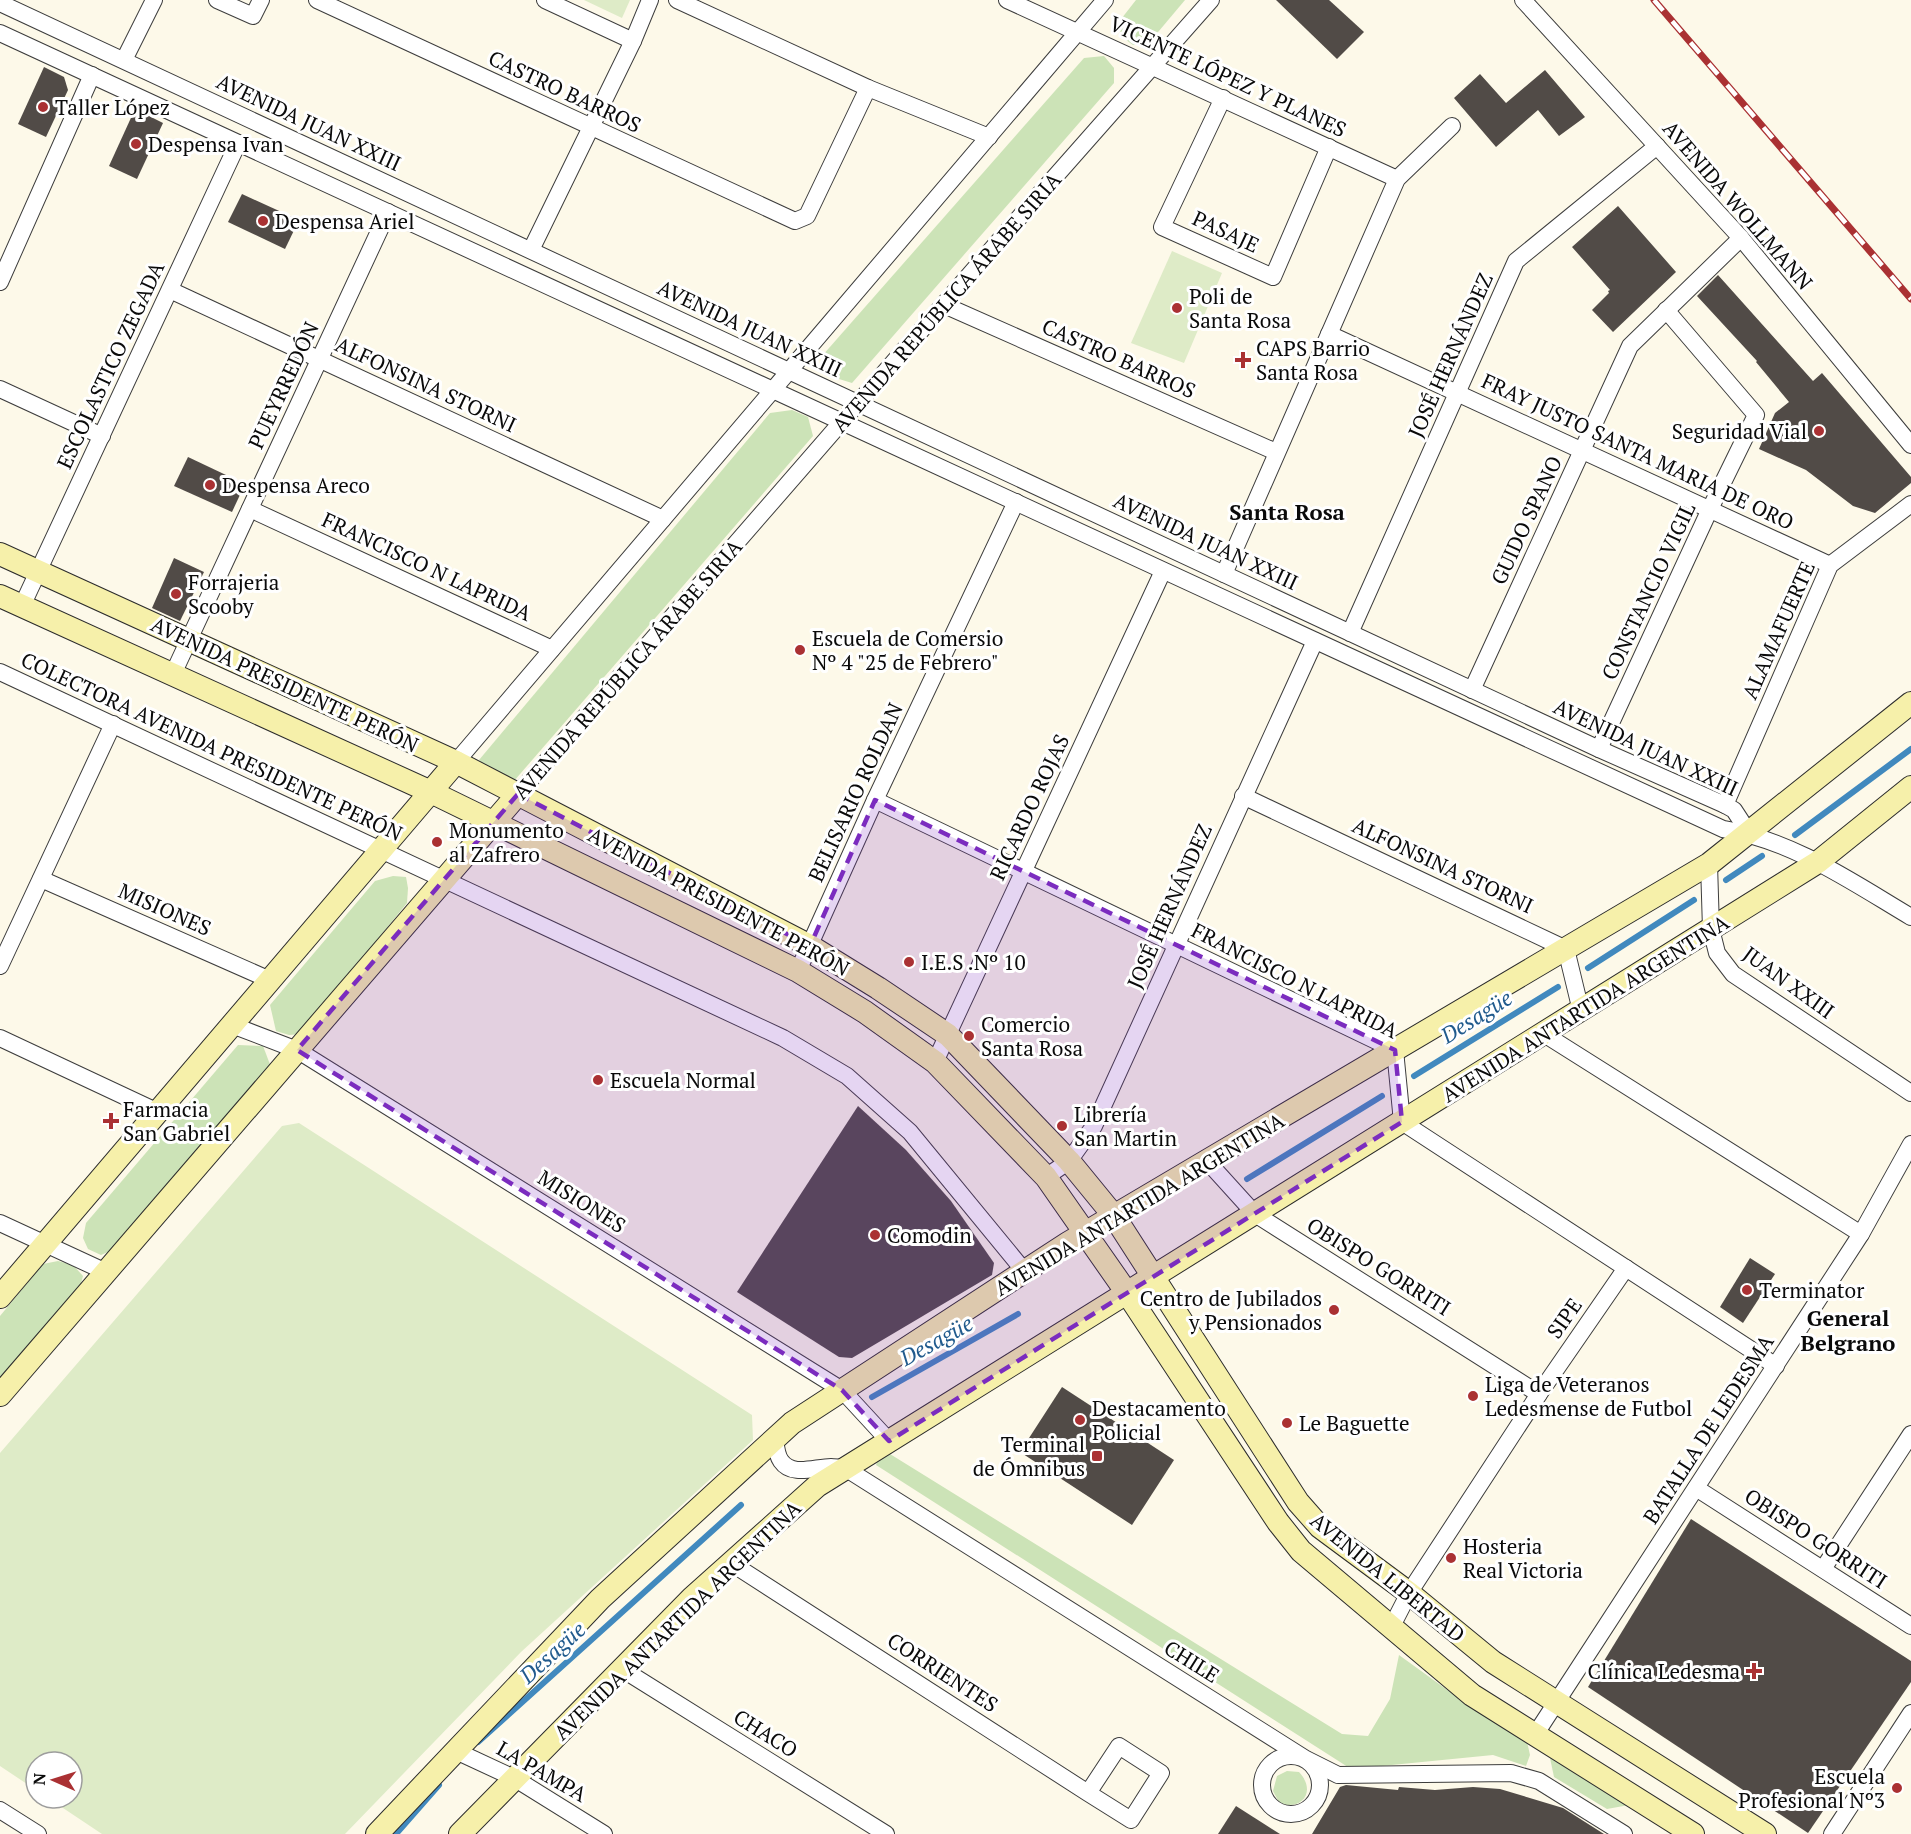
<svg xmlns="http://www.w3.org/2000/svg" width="1911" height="1834" viewBox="0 0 1911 1834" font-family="'PT Serif',serif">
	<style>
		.green { fill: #cce3b7 }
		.pitch { fill: #deebc7 }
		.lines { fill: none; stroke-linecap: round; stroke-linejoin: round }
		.stream { stroke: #4189be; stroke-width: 6 }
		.building { fill: #514b47 }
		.street-casing { stroke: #3d3d3d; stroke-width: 18 }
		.secondary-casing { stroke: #2c2c2c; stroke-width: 24 }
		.street { stroke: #fff; stroke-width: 16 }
		.secondary { stroke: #f6f0aa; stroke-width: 22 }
		.rail-casing { stroke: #aa3133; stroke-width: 7 }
		.rail { stroke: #fff; stroke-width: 4.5; stroke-dasharray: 14; stroke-linecap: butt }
		.marked { fill: #7b2cbf; fill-opacity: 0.2; stroke: #7b2cbf; stroke-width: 4.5; stroke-dasharray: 12 8; stroke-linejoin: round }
		.poi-dot { fill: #aa3133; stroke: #fff; stroke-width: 2 }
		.labels { text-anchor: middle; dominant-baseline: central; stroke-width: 6; stroke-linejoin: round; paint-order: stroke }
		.street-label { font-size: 21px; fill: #0a0a0a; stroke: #fff }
		.poi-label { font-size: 21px; fill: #0a0a0a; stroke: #fff; text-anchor: start }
		.neighbourhood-label { font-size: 22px; font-weight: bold; fill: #0a0a0a; stroke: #fff }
		.water-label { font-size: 22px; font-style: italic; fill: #215b8d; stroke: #fff }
	</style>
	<rect width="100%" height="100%" fill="#fdf9e9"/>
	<g class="green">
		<polygon points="1136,0 1185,0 1148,44 1133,45 1122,37 1118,23"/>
		<polygon points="1104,56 1114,68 1114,83 852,383 826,375 822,356 1084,58"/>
		<polygon points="792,410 808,417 813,436 514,781 496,776 479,760 770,413"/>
		<polygon points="393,876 406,877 408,888 407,903 301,1034 289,1035 276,1031 270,1005 375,881"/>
		<polygon points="238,1045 263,1046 271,1067 117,1248 101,1255 88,1249 83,1238 86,1223"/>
		<polygon points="58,1261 73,1265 83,1276 79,1291 0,1385 0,1316 43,1264"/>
		<polygon points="890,1454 1342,1734 1368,1736 1390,1699 1399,1655 1457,1697 1526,1737 1530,1755 1526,1766 1493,1755 1351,1769 876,1465 879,1456"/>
		<polygon points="1550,1758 1629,1805 1607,1809 1554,1777"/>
		<path d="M1287,1771L1299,1772C1316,1790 1304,1810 1280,1804L1273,1791L1277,1776Z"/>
	</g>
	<g class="pitch">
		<polygon points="584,0 630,0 622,18"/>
		<polygon points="1172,251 1222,273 1184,363 1131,343"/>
		<polygon points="299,1123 752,1415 753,1440 521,1652 345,1834 102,1834 48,1798 72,1798 72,1762 36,1762 36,1790 0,1766 0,1453 282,1126"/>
	</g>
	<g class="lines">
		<g class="stream">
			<polyline points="1795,835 1911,749"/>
			<polyline points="1726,880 1762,856"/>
			<polyline points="1588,968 1694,900"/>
			<polyline points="1414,1076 1558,987"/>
			<polyline points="1247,1179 1382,1096"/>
			<polyline points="872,1397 1018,1314"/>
			<polyline points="478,1742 741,1505"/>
			<polyline points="396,1834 439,1785"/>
		</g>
	</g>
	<g class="building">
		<polygon points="1276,0 1329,0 1364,32 1337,59"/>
		<polygon points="44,67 64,77 68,90 46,137 18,124"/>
		<polygon points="1545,70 1585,117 1559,136 1538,110 1496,147 1454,98 1480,74 1506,103"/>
		<polygon points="135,109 163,123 137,179 109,166"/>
		<polygon points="242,194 299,220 285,249 228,222"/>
		<polygon points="1618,206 1676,272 1613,332 1592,310 1609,293 1608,291 1610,290 1572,247"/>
		<polygon points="1718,275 1813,381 1822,373 1911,477 1911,483 1875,513 1853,506 1806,470 1759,449 1775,413 1789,402 1756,362 1757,361 1697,296"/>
		<polygon points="188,457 245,484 232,512 174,486"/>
		<polygon points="174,558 204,572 180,621 152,608"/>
		<polygon points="858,1106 906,1150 951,1201 994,1263 992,1275 852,1358 839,1357 737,1292"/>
		<polygon points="1750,1258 1775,1274 1743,1323 1720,1307"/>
		<polygon points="1062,1387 1174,1460 1132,1525 1020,1452"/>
		<polygon points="1691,1519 1911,1661 1911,1682 1808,1833 1588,1687"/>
		<polygon points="1346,1785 1398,1790 1399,1787 1435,1790 1473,1787 1500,1789 1563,1808 1604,1834 1312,1834 1340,1787"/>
		<polygon points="1236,1806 1280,1834 1218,1834"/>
	</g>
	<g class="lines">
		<defs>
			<g id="street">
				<polyline points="217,0 253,16 261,0"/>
				<polyline points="317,0 795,221 807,216 868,88"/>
				<polyline points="545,0 633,41"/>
				<polyline points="677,0 868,88 989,137"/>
				<polyline points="1007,0 1397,179"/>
				<polyline points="1523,0 1741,238 1911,445"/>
				<polyline points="0,3 1599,749 1725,805 1734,810 1749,833"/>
				<path d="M0,33L1723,829C1792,840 1852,882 1911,917"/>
				<polyline points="124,60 154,0"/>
				<polyline points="1223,98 1162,227 1273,277 1329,147"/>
				<polyline points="531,250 633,41 650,0"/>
				<polyline points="0,282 92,75"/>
				<polyline points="170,290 663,519"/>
				<polyline points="944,305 1276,452"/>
				<polyline points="1329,334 1830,565"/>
				<polyline points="0,389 102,436"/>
				<polyline points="250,509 552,649"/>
				<polyline points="1224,574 1397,179 1452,126"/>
				<polyline points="22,606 238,143"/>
				<polyline points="1350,633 1516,261 1657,146"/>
				<polyline points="0,672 783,1038 847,1076 910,1132 1025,1272"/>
				<polyline points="173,674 388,212"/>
				<polyline points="1472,690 1630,346 1741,238"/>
				<polyline points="1599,749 1710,509 1756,415 1666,310"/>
				<polyline points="456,762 1105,0"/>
				<polyline points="518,794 1038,196 1211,0"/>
				<polyline points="1243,796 1566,949 1581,1011"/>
				<polyline points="875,800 1395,1050 1402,1122 1776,1366"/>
				<polyline points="1725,805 1830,565 1911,504"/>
				<polyline points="1709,864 1711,929 1717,953 1733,974 1911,1093"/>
				<polyline points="41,879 270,980"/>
				<polyline points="0,966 113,724"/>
				<polyline points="798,971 875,800 1016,502"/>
				<polyline points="232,1025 297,1050 842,1390 889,1441"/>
				<polyline points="1544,1034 1861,1234"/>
				<polyline points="0,1038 158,1112"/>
				<polyline points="935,1062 1163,571"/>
				<polyline points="1207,1161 1255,1214 1539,1394"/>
				<polyline points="1046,1177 1069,1161 1094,1126 1315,641"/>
				<polyline points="0,1223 106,1272"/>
				<path d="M775,1438C776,1445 776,1454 781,1461C792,1477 815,1467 831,1467C835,1467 840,1468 845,1468L1306,1759L1338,1775L1511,1773L1539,1781L1624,1834"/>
				<polyline points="1696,1488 1911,1626"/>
				<polyline points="731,1563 1088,1793 1131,1820 1161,1773 1119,1746 1088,1793"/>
				<polyline points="1823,1569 1911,1434"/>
				<polyline points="1391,1628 1409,1593 1539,1394 1626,1268"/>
				<polyline points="622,1669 886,1834"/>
				<polyline points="1535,1735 1861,1234 1911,1144"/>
				<polyline points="456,1751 514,1778 604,1834"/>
				<circle cx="1291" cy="1785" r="29"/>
				<polyline points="0,1810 38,1834"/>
				<polyline points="1832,1834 1911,1713"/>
			</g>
			<g id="secondary">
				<polyline points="0,554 456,762 810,946 878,988 948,1035 1069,1161 1114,1216 1298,1502 1320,1527 1409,1593 1493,1662 1765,1834"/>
				<polyline points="0,596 431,792 798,971 865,1012 935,1062 1046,1177 1127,1293 1278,1522 1301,1551 1472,1695 1693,1834"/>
				<polyline points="0,1297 456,762"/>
				<polyline points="0,1395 518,794"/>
				<polyline points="377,1834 600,1599 792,1423 1068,1243 1709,864 1911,703"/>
				<polyline points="460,1834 692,1598 817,1486 1818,862 1911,787"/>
			</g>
		</defs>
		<use href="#street" class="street-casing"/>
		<use href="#secondary" class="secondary-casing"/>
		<use href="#street" class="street"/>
		<use href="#secondary" class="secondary"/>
		<defs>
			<polyline id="rail" points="1654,0 1911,299"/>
		</defs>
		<use href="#rail" class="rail-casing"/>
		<use href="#rail" class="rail"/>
	</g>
	<path class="marked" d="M518,794L810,946L875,800L1395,1050L1402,1122L889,1441L842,1390L297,1050Z"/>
	<g class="poi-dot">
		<circle cx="43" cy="107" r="6"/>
		<circle cx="136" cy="144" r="6"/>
		<circle cx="263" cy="221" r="6"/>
		<circle cx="1177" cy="308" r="6"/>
		<path d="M1240 351h6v6h6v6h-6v6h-6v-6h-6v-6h6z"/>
		<circle cx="1819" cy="431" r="6"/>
		<circle cx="210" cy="485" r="6"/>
		<circle cx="176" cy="594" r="6"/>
		<circle cx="800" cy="650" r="6"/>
		<circle cx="437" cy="842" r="6"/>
		<circle cx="909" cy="962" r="6"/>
		<circle cx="969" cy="1036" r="6"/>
		<circle cx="598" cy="1080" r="6"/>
		<path d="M108 1112h6v6h6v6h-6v6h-6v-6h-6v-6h6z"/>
		<circle cx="1062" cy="1126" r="6"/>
		<circle cx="875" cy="1235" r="6"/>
		<circle cx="1747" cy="1290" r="6"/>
		<circle cx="1334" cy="1310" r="6"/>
		<circle cx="1473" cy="1396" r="6"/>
		<circle cx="1080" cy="1420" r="6"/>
		<circle cx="1287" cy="1423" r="6"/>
		<rect x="1091" y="1450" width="12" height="12" rx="3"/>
		<circle cx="1451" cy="1558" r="6"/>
		<path d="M1751 1662h6v6h6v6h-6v6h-6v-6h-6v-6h6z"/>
		<circle cx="1897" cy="1788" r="6"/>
	</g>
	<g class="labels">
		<g class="street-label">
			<text transform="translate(1228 76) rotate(25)">VICENTE LÓPEZ Y PLANES</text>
			<text transform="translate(565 91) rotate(25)">CASTRO BARROS</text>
			<text transform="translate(309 122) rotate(25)">AVENIDA JUAN XXIII</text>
			<text transform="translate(1738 205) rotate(49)">AVENIDA WOLLMANN</text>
			<text transform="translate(1226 231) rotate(25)">PASAJE</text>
			<text transform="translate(946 302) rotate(-49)">AVENIDA REPÚBLICA ÁRABE SIRIA</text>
			<text transform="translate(750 328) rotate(25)">AVENIDA JUAN XXIII</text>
			<text transform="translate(1450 355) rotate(-66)">JOSÉ HERNÁNDEZ</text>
			<text transform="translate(1119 358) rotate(24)">CASTRO BARROS</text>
			<text transform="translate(110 365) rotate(-65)">ESCOLASTICO ZEGADA</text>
			<text transform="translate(426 384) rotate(25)">ALFONSINA STORNI</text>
			<text transform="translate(283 385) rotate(-65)">PUEYRREDÓN</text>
			<text transform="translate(1638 451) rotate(25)">FRAY JUSTO SANTA MARIA DE ORO</text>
			<text transform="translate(1526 520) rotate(-65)">GUIDO SPANO</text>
			<text transform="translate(1206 541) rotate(25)">AVENIDA JUAN XXIII</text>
			<text transform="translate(427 566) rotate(25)">FRANCISCO N LAPRIDA</text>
			<text transform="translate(1648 591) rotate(-65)">CONSTANCIO VIGIL</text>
			<text transform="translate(1778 630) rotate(-66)">ALAMAFUERTE</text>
			<text transform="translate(627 669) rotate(-49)">AVENIDA REPÚBLICA ÁRABE SIRIA</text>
			<text transform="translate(285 684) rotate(25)">AVENIDA PRESIDENTE PERÓN</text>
			<text transform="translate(212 746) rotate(25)">COLECTORA AVENIDA PRESIDENTE PERÓN</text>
			<text transform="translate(1646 747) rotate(25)">AVENIDA JUAN XXIII</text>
			<text transform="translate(855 792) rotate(-65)">BELISARIO ROLDAN</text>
			<text transform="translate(1029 807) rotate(-65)">RICARDO ROJAS</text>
			<text transform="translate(1443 865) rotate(25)">ALFONSINA STORNI</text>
			<text transform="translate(719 901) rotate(28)">AVENIDA PRESIDENTE PERÓN</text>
			<text transform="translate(1169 906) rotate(-66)">JOSÉ HERNÁNDEZ</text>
			<text transform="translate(165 909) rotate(24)">MISIONES</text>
			<text transform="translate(1295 980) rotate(27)">FRANCISCO N LAPRIDA</text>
			<text transform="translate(1789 982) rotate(36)">JUAN XXIII</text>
			<text transform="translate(1585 1008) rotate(-32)">AVENIDA ANTARTIDA ARGENTINA</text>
			<text transform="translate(582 1201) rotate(32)">MISIONES</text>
			<text transform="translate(1139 1204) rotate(-31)">AVENIDA ANTARTIDA ARGENTINA</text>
			<text transform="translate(1379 1266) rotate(32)">OBISPO GORRITI</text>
			<text transform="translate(1564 1318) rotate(-55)">SIPE</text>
			<text transform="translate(1708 1429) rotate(-57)">BATALLA DE LEDESMA</text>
			<text transform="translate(1816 1538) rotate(33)">OBISPO GORRITI</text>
			<text transform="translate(1388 1577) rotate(39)">AVENIDA LIBERTAD</text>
			<text transform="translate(677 1620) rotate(-44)">AVENIDA ANTARTIDA ARGENTINA</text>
			<text transform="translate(1192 1661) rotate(32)">CHILE</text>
			<text transform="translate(943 1672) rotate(33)">CORRIENTES</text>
			<text transform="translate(766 1733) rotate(32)">CHACO</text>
			<text transform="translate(542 1771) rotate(30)">LA PAMPA</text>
		</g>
		<g class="poi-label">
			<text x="55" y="107">Taller López</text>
			<text x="148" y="144">Despensa Ivan</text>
			<text x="275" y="221">Despensa Ariel</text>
			<text x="1189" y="296">Poli de<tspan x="1189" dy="24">Santa Rosa</tspan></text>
			<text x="1256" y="348">CAPS Barrio<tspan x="1256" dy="24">Santa Rosa</tspan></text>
			<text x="1807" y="431" text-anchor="end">Seguridad Vial</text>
			<text x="222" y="485">Despensa Areco</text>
			<text x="188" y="582">Forrajeria<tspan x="188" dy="24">Scooby</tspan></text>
			<text x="812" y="638">Escuela de Comersio<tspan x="812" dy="24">Nº 4 "25 de Febrero"</tspan></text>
			<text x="449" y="830">Monumento<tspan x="449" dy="24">al Zafrero</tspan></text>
			<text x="921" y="962">I.E.S .Nº 10</text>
			<text x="981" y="1024">Comercio<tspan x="981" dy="24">Santa Rosa</tspan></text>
			<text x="610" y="1080">Escuela Normal</text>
			<text x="123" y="1109">Farmacia<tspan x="123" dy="24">San Gabriel</tspan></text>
			<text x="1074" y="1114">Librería<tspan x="1074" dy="24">San Martin</tspan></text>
			<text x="887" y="1235">Comodin</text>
			<text x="1759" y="1290">Terminator</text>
			<text x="1322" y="1298" text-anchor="end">Centro de Jubilados<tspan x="1322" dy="24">y Pensionados</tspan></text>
			<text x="1485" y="1384">Liga de Veteranos<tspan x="1485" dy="24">Ledesmense de Futbol</tspan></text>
			<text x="1092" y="1408">Destacamento<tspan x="1092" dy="24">Policial</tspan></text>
			<text x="1299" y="1423">Le Baguette</text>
			<text x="1085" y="1444" text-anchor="end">Terminal<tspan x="1085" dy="24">de Ómnibus</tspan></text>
			<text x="1463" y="1546">Hosteria<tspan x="1463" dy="24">Real Victoria</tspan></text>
			<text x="1740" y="1671" text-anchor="end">Clínica Ledesma</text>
			<text x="1885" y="1776" text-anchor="end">Escuela<tspan x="1885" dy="24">Profesional Nº3</tspan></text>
		</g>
		<g class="neighbourhood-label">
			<text x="1287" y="511">Santa Rosa</text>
			<text x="1848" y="1317">General<tspan x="1848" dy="25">Belgrano</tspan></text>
		</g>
		<g class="water-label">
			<text transform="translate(1476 1016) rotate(-32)">Desagüe</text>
			<text transform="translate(936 1340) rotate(-29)">Desagüe</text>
			<text transform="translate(552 1652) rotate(-42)">Desagüe</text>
		</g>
	</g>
	<g transform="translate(54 1780) rotate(273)"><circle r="28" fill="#ffffff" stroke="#9d9d9d" stroke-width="1.5"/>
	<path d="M0-4.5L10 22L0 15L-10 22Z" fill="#aa3133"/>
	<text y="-9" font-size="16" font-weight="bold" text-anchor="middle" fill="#0a0a0a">N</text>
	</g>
</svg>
